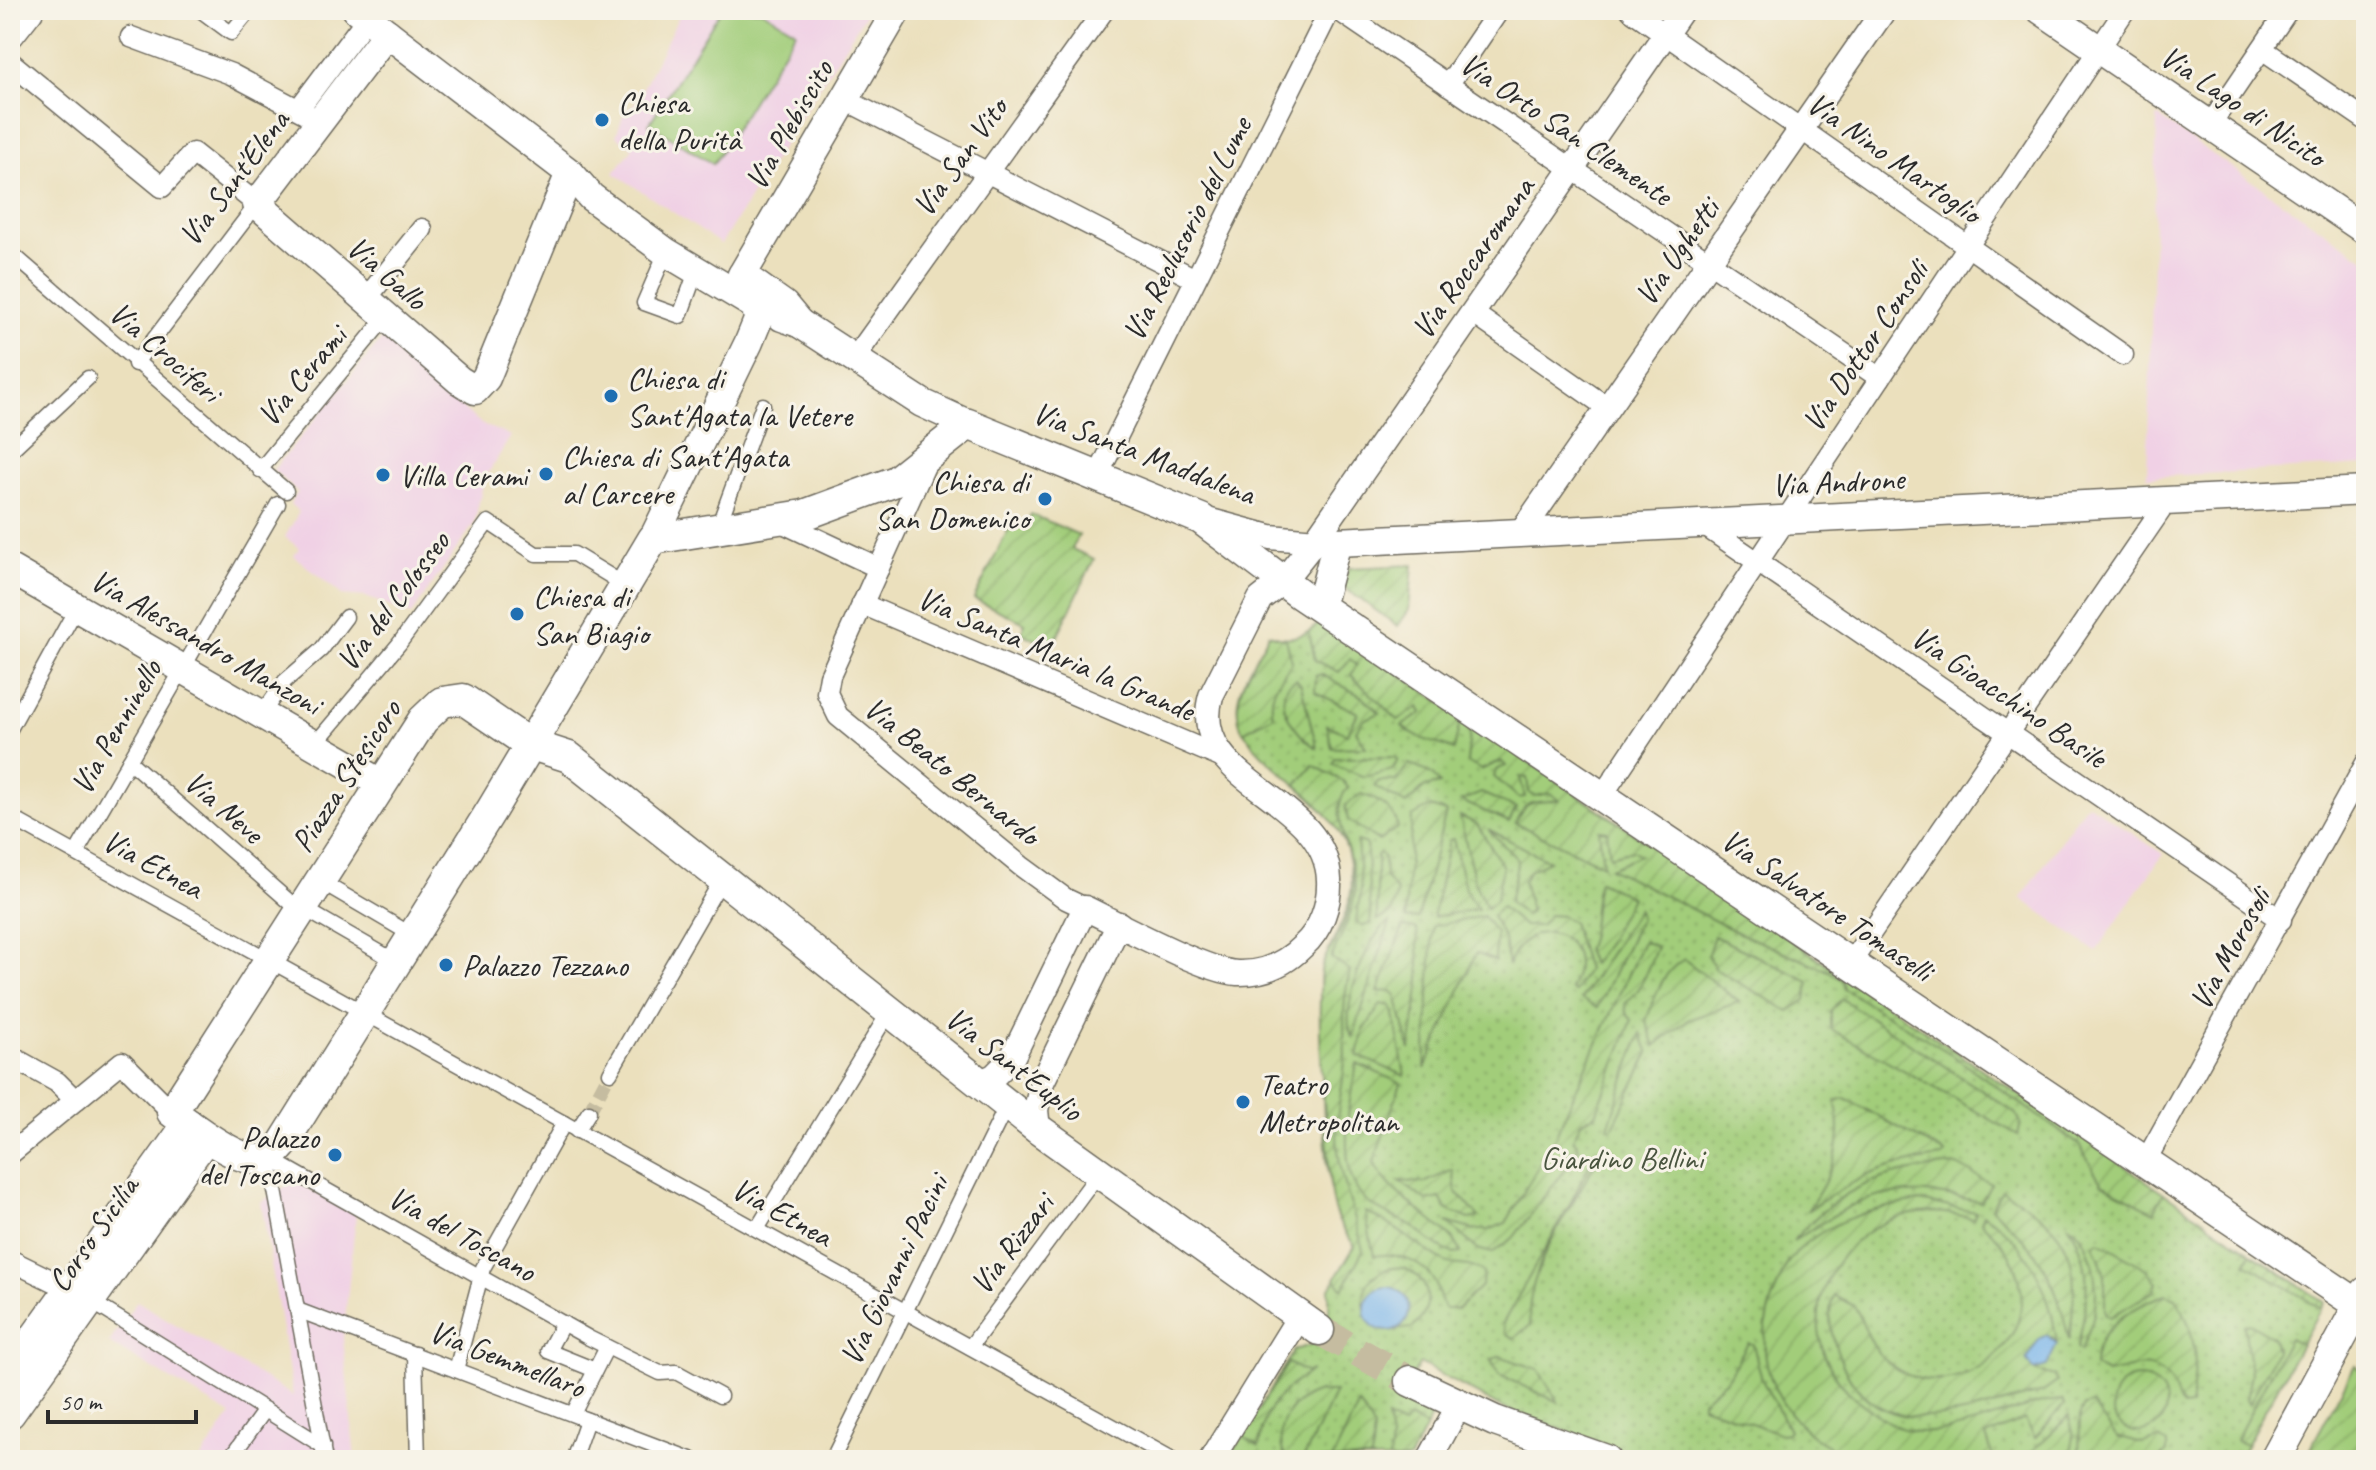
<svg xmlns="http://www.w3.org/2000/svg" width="2376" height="1470" viewBox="0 0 2376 1470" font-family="Caveat,sans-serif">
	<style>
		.built { fill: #f0d0e5 }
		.grass { fill: #a2cd7a; stroke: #667c52; stroke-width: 2 }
		.park { fill: url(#park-dots); stroke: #667c52; stroke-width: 2 }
		.garden { fill: url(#garden-furrows); stroke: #667c52; stroke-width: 2 }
		.water { fill: #79b5eb; stroke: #52708b; stroke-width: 2 }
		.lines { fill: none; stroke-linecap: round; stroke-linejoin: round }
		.pedestrian-tunnel { stroke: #c5bca0; stroke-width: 14; stroke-dasharray: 14 7; stroke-linecap: butt }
		.primary-tunnel { stroke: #c5bca0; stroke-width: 30; stroke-dasharray: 30 15; stroke-linecap: butt }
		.pedestrian-casing { stroke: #6e6a5e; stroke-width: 17 }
		.minor-casing { stroke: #6e6a5e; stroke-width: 23 }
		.tertiary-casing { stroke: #6e6a5e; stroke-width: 27 }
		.secondary-casing { stroke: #6e6a5e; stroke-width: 31 }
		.primary-casing { stroke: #6e6a5e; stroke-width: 33 }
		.pedestrian { stroke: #fff; stroke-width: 14 }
		.minor { stroke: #fff; stroke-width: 20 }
		.tertiary { stroke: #fff; stroke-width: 24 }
		.secondary { stroke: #fff; stroke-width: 28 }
		.primary { stroke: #fff; stroke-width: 30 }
		.poi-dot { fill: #1f6fb2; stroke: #f7f3e8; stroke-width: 3 }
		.labels { text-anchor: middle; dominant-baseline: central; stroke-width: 6; stroke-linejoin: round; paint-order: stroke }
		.poi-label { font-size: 32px; fill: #2b2b2b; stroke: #f7f3e8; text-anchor: start }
		.street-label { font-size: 32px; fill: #2b2b2b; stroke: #f7f3e8 }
		.park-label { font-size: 32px; fill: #49543f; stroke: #f7f3e8 }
	</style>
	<defs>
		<pattern id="park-dots" width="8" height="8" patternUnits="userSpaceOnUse" patternTransform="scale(2)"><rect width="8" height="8" fill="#a2cd7a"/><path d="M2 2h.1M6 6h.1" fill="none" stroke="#8cb06a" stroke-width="1.8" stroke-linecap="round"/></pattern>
		<pattern id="garden-furrows" width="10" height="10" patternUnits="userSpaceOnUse" patternTransform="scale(2)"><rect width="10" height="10" fill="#a2cd7a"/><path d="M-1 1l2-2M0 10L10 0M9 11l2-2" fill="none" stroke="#8cb06a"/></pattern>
	</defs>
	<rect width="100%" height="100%" fill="#f7f3e8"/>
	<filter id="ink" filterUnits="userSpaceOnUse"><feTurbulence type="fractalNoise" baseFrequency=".0125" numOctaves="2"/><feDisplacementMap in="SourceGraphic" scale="16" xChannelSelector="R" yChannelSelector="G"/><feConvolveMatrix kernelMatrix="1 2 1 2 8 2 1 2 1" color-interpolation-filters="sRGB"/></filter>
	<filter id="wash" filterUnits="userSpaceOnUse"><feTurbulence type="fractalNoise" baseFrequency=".006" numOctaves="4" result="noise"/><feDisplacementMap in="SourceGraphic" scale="32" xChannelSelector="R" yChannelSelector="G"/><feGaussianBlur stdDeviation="1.8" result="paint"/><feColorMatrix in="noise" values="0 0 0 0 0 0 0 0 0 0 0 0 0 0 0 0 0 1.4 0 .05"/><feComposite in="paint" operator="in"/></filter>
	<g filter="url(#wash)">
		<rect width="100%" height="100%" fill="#ebe0bd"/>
		<g class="built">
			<polygon points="682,10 868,10 721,244 614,173 633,148 616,136 623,116 637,100"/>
			<polygon points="2157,116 2366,260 2366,465 2147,477"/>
			<polygon points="387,333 448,386 444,393 483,425 511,436 484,480 474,524 411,615 366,597 342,595 294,556 299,548 285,537 299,512 290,504 298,492 273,470"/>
			<polygon points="2087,803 2163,854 2096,952 2021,898"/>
			<polygon points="294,1181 356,1214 343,1338 355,1460 200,1460 231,1415 109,1343 137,1301 293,1396 261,1202"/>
		</g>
		<polygon class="grass" points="721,10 761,10 796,31 713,164 649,124"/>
		<path class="park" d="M1322,621L2324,1302L2238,1460H1646L1500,1407L1420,1363L1401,1396L1430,1411L1431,1417L1409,1460H1241L1231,1455L1294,1350L1310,1345L1329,1311V1290L1355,1246C1345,1233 1335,1219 1333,1203C1322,1140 1322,1073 1322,1009C1321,997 1318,978 1322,967C1341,917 1364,899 1344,840C1325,789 1229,756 1238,700C1242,677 1258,655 1269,634C1287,642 1309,636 1322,621Z"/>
		<g class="garden">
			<polygon points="1031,514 1079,535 1072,549 1094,559 1052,648 1021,633 1025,623 974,599 1013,520 1026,526"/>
			<polygon points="1413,565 1409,610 1398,626 1343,587 1348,568"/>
			<path d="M1322,621L1461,716L1454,750C1436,742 1416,740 1402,726L1422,713L1419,707L1398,720L1351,675L1357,664L1350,659L1339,672L1315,660L1309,632Z"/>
			<path d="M1269,634L1286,639L1292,662C1279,682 1268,691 1273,716L1243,732C1226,699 1254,663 1269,634Z"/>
			<polygon points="1321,674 1363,697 1380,713 1363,720 1356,731 1366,747 1332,748 1327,725 1347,734 1358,713 1315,692 1316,676"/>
			<path d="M1296,679L1301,685L1317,748C1297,737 1266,696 1296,679Z"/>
			<path d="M1471,723L2164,1193L2154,1212L2102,1184L2079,1145L1948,1052L1844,989L1842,980L1829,971L1739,933L1610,868L1640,855L1633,850L1610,856L1607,831L1599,830L1603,865L1515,823C1528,796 1533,804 1559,800L1550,793L1535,796L1529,793L1527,778L1520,777L1525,797L1519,798L1494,777L1496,770L1506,766L1501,761L1481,770L1467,762Z"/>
			<polygon points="1335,758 1392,757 1398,759 1393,770 1364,777 1333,764"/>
			<polygon points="1409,764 1432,774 1440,784 1425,787 1406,804 1374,786 1379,781 1396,781"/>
			<path d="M1313,765L1343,781L1348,788C1325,810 1355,855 1355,888C1354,913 1341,936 1331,958L1350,971C1342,1000 1344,1026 1345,1056C1345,1083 1335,1109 1337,1136C1338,1175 1355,1212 1363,1250L1343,1289L1335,1279L1355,1246C1346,1234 1339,1223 1334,1209C1328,1191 1330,1167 1328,1148C1323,1091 1317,1030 1321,972C1322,957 1338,938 1344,923C1367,863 1341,823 1297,785Z"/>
			<polygon points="1481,793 1516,808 1509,822 1461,801"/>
			<path d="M1361,794C1379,800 1393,807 1398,827L1379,841L1348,820L1345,806Z"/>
			<polygon points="1430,807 1446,812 1418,918 1405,919 1412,817"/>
			<polygon points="1460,816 1477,824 1503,867 1496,900 1487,908 1475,884"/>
			<polygon points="1488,829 1549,861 1530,870 1523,881 1531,911 1526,916 1509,902 1518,860"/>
			<polygon points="1453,839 1466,892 1478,909 1433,917 1449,840"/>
			<polygon points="1357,841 1366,844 1367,852 1371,924 1363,926 1356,921 1361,890"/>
			<polygon points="1380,853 1384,858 1385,877 1397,891 1392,913 1377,920 1377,855"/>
			<path d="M1599,881L1631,897L1606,945L1592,964L1586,950C1596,929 1591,904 1599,881Z"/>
			<path d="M1501,907L1524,926H1540L1549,915L1562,916L1572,922L1587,970L1575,992L1570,989C1599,935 1529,907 1508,966L1504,939L1492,916Z"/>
			<polygon points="1638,909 1640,919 1597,1008 1581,999"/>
			<polygon points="1483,916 1496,933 1495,961 1476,953 1425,1069 1433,926"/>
			<path d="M1390,922L1353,1037C1337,1016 1367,933 1390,922Z"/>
			<polygon points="1403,927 1417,929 1420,982 1410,1050 1396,995 1391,991 1378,992"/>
			<polygon points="1714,936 1809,981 1806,1000 1789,1011 1715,969 1708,954"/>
			<polygon points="1643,941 1657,947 1639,989 1625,1004 1626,1013 1632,1020 1596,1114 1581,1122 1573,1139 1578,1145 1577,1154 1513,1238 1492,1253 1477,1249 1447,1222 1474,1230 1489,1230 1506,1223 1555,1137"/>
			<path d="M1684,959L1739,1002L1688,1020L1655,1046L1646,1021C1656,996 1660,974 1684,959Z"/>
			<polygon points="1842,999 2016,1113 2021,1123 2018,1135 1831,1029 1831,1010"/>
			<polygon points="1381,1004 1391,1006 1394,1014 1405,1076 1358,1056 1363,1032"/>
			<polygon points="1641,1033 1649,1053 1612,1129 1608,1127"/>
			<path d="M1357,1064L1401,1083L1374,1162C1389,1199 1455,1228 1461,1253C1445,1256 1427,1237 1414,1228C1399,1218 1379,1212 1366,1201C1335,1174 1349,1098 1357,1064Z"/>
			<path d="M1845,1098L1945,1153L1943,1157C1881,1164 1858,1177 1807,1211C1831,1176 1847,1144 1835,1101Z"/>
			<path d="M1594,1155L1598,1158C1574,1204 1522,1273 1530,1325L1514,1338L1505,1333L1503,1323L1566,1212Z"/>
			<path d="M1957,1165L1991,1184L1981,1202C1940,1193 1898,1186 1858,1203C1835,1212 1814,1229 1793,1241C1841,1185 1885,1171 1957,1165Z"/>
			<polygon points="1453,1170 1456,1191 1479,1217 1469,1219 1446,1209 1440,1198 1427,1201 1399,1181 1424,1183"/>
			<path d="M2002,1190C2075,1232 2081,1259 2069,1340C2056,1277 2039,1249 1991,1208Z"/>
			<path d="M1919,1201L1976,1212L1973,1219C1852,1179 1759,1328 1865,1406C1878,1415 1891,1426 1907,1430C1954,1442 2014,1403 2062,1400L2064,1405L2035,1438L2025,1419L1986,1436L1994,1460H1859C1782,1435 1742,1360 1778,1285C1782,1276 1785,1264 1792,1257C1824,1221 1873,1208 1919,1201Z"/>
			<path d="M1365,1212C1396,1225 1413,1243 1441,1260C1453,1268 1469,1262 1483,1272L1482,1285L1458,1309H1445C1439,1302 1440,1294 1436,1285C1425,1262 1398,1252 1374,1256Z"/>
			<path d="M1984,1215C2030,1243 2051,1293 2057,1344L2052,1337L2033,1370L2054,1376L2057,1382L2043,1392C1975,1410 1878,1451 1841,1361C1833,1341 1825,1316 1834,1295L1854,1306C1866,1324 1867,1343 1884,1359C1957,1429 2088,1313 1981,1222Z"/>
			<path d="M2069,1225C2094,1238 2099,1290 2094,1314C2091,1327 2085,1339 2081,1351L2077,1349C2087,1304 2095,1266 2069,1225Z"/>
			<polygon points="2099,1241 2148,1270 2157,1283 2154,1291 2110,1317 2105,1314 2105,1275 2094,1244"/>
			<polygon points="2251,1253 2324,1302 2321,1308 2246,1263"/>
			<path d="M1404,1268C1432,1280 1435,1309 1412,1328L1384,1331L1408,1316V1303L1366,1306L1367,1315C1356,1287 1375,1265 1404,1268Z"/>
			<path d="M2166,1294L2176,1298C2198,1333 2198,1366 2190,1406L2183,1407C2177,1400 2177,1392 2172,1384C2154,1356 2133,1369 2107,1373L2094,1367C2094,1327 2134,1307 2166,1294Z"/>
			<polygon points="2249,1323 2273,1337 2276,1351 2249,1405 2246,1400 2251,1373 2244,1325"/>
			<polygon points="2289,1338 2301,1344 2246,1445 2236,1440"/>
			<polygon points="1748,1343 1753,1344 1762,1380 1789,1430 1787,1433 1781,1434 1702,1405 1702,1401 1726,1380"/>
			<polygon points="1499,1356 1538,1369 1558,1402 1499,1375 1491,1360"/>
			<path d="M1288,1363L1307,1373L1312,1371C1279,1391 1263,1408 1259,1447L1242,1436Z"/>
			<polygon points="2355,1365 2366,1376 2366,1460 2304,1460"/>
			<circle cx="2139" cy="1405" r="27"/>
			<path d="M1319,1392H1335L1303,1460H1286C1272,1428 1287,1402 1319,1392Z"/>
			<polygon points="1359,1404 1374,1429 1371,1459 1332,1460"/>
			<polygon points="2092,1404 2117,1437 2142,1444 2159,1439 2167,1444 2167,1452 2159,1460 2079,1460 2080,1414 2084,1406"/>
			<polygon points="2069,1416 2074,1437 2069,1460 2023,1460"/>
			<polygon points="1387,1418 1403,1426 1409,1418 1426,1427 1409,1460 1389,1460 1391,1438"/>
		</g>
		<g class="water">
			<circle cx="1387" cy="1309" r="22"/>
			<polygon points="2047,1335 2057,1344 2047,1366 2033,1370 2026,1360 2040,1338"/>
		</g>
	</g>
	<g filter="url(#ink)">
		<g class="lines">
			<polyline class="pedestrian-tunnel" points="589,1112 610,1073"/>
			<polyline class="primary-tunnel" points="1319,1330 1410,1381"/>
			<defs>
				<g id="pedestrian">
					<polyline points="200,10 231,33 250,10"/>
					<polyline points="10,252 286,491"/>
					<polyline points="666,252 644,303 680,316 697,269"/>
					<polyline points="135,364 257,204"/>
					<polyline points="10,451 88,378"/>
					<polyline points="260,470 386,317"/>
					<polyline points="718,527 763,405"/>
					<polyline points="262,714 285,681 321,650 346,617"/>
					<polyline points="10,729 77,607"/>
					<polyline points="315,744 399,644 488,522 536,554 574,554 625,585"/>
					<polyline points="129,761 300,911"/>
					<polyline points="10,817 1174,1460"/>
					<polyline points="76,853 278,504"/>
					<polyline points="320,881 412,935"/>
					<polyline points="303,908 395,961"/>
					<polyline points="610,1073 722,879"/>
					<polyline points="577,1131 589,1112"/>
					<polyline points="269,1158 589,1338 660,1373 676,1372 720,1396"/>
					<polyline points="269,1158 325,1460"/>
					<polyline points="757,1229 889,1012"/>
					<polyline points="89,1300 323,1446"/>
					<polyline points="300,1311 693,1460"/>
					<polyline points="563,1323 548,1351 595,1370"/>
					<polyline points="970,1347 1099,1173"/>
					<polyline points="415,1354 418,1460"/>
					<polyline points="456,1370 483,1268 564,1123"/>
					<polyline points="573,1414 607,1347"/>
					<polyline points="229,1460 265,1410"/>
					<polyline points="573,1460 587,1420"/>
					<polyline points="832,1460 1007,1105"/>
				</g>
				<g id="minor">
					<polyline points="1338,10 1880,378"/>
					<polyline points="1631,10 2123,355"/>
					<polyline points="131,37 231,74 320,121"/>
					<polyline points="2262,49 2366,120"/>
					<polyline points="10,62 162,187 193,153 257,204"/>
					<polyline points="1448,85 1499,10"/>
					<polyline points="842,98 1195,279"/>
					<polyline points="300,107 367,18"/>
					<polyline points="2210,125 2288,10"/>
					<polyline points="366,299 422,229"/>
					<polyline points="1474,314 1608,408"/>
					<polyline points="854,359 1104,10"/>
					<polyline points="928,459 830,676 827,693 838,716 1021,866 1066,899 1085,908"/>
					<polyline points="1098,475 1330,10"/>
					<polyline points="777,520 879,568"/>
					<polyline points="1702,524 2281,920"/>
					<polyline points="862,604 1225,759"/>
					<polyline points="1602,796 2125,10"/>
					<polyline points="1849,965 2167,501"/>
					<polyline points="10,1056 57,1082 75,1100"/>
					<polyline points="10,1154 122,1062 172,1112"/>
					<polyline points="2145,1162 2366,763"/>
					<polyline points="10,1260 69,1289"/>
				</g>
				<g id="tertiary">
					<polyline points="1211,521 1270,537 1328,542"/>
					<polyline points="1522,531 1884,10"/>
					<path d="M978,1083L994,1076L1012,1058L1085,908C1118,924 1205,971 1237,973C1263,974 1285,964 1303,946C1321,930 1330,904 1329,880C1326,795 1186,783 1211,696L1260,599L1283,581L1314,542L1682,10"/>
					<polyline points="1038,1129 1036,1110 1042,1082 1119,924"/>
					<polyline points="1211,1460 1299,1317"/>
					<polyline points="1429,1460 1459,1405"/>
				</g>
				<g id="secondary">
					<polyline points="357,10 570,173 591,197 666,252 756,306 758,320 749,342 653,539"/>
					<polyline points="2041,10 2366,231"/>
					<polyline points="387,33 257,204 459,380 475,390 486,378 570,173"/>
					<polyline points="10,34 29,10"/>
					<polyline points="742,275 897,10"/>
					<polyline points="742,275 784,305 799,323"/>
					<polyline points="782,317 799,323 922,403 968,424"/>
					<polyline points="10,569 382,784"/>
					<polyline points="1320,607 1337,542 2366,491"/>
				</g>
				<g id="primary">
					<path d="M1319,1330L1038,1129L569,757L529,744L463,699L442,702L423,720L172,1112C191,1126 243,1168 268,1158C273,1156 278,1149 282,1145L492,809L653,539L804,515L896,481L968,424L1201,519L1300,594L2366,1310"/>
					<polyline points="10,1372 188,1124"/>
					<polyline points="1410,1381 1495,1421 1606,1460"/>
					<polyline points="10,1413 206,1137"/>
					<polyline points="2275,1460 2366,1292"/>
				</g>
			</defs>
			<use href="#pedestrian" class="pedestrian-casing"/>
			<use href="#minor" class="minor-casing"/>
			<use href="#tertiary" class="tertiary-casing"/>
			<use href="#secondary" class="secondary-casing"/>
			<use href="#primary" class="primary-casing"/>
			<use href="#pedestrian" class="pedestrian"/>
			<use href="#minor" class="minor"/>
			<use href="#tertiary" class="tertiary"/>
			<use href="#secondary" class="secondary"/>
			<use href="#primary" class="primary"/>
		</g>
	</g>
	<g class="poi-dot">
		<circle cx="602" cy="120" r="8"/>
		<circle cx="611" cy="396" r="8"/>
		<circle cx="546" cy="474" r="8"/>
		<circle cx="383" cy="475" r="8"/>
		<circle cx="1045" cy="499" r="8"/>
		<circle cx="517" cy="614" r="8"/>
		<circle cx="446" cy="965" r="8"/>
		<circle cx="1243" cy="1102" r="8"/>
		<circle cx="335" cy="1155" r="8"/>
	</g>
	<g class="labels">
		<g class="poi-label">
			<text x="618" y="102">Chiesa<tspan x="618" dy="37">della Purità</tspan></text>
			<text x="627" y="378">Chiesa di<tspan x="627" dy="37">Sant'Agata la Vetere</tspan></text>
			<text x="562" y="456">Chiesa di Sant'Agata<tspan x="562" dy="37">al Carcere</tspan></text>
			<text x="399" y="475">Villa Cerami</text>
			<text x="1029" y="481" text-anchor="end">Chiesa di<tspan x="1029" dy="37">San Domenico</tspan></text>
			<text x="533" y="596">Chiesa di<tspan x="533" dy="37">San Biagio</tspan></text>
			<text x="462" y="965">Palazzo Tezzano</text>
			<text x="1259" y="1084">Teatro<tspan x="1259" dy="37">Metropolitan</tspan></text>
			<text x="319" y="1137" text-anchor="end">Palazzo<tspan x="319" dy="37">del Toscano</tspan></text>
		</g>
		<g class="street-label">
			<text transform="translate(2243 106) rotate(34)">Via Lago di Nicito</text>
			<text transform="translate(789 125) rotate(-60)">Via Plebiscito</text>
			<text transform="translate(1566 129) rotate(34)">Via Orto San Clemente</text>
			<text transform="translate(960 157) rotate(-54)">Via San Vito</text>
			<text transform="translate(1894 158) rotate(35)">Via Nino Martoglio</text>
			<text transform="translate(234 178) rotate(-53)">Via Sant'Elena</text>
			<text transform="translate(1187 229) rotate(-63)">Via Reclusorio del Lume</text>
			<text transform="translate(1677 252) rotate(-55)">Via Ughetti</text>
			<text transform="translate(1473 258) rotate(-55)">Via Roccaromana</text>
			<text transform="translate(387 273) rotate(41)">Via Gallo</text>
			<text transform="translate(1865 346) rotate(-56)">Via Dottor Consoli</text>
			<text transform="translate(165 352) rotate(41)">Via Crociferi</text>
			<text transform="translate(302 376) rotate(-50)">Via Cerami</text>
			<text transform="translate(1144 453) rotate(21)">Via Santa Maddalena</text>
			<text transform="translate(1838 482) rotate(-3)">Via Androne</text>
			<text transform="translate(393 601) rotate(-53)">Via del Colosseo</text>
			<text transform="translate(206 642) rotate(30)">Via Alessandro Manzoni</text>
			<text transform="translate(1056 654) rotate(23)">Via Santa Maria la Grande</text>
			<text transform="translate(2009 697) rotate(34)">Via Gioacchino Basile</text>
			<text transform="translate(116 727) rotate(-60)">Via Penninello</text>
			<text transform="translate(952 771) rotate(39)">Via Beato Bernardo</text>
			<text transform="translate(346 776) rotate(-57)">Piazza Stesicoro</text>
			<text transform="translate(224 807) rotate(41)">Via Neve</text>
			<text transform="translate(153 864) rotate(29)">Via Etnea</text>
			<text transform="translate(1827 905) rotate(34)">Via Salvatore Tomaselli</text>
			<text transform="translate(2230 949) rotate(-61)">Via Morosoli</text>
			<text transform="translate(1014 1064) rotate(38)">Via Sant'Euplio</text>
			<text transform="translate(782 1212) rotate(29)">Via Etnea</text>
			<text transform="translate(93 1234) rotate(-55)">Corso Sicilia</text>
			<text transform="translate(462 1234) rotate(29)">Via del Toscano</text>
			<text transform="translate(1012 1244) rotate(-53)">Via Rizzari</text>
			<text transform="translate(894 1270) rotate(-64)">Via Giovanni Pacini</text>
			<text transform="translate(507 1359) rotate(21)">Via Gemmellaro</text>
		</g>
		<g class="park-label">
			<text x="1622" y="1158">Giardino Bellini</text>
		</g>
	</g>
	<rect width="2376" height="1470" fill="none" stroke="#f7f3e8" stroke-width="40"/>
	<path d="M48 1410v12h148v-12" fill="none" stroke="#2b2b2b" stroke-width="4"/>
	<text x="60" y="1410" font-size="24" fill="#2b2b2b" stroke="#f7f3e8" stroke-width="6" paint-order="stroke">50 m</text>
</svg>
